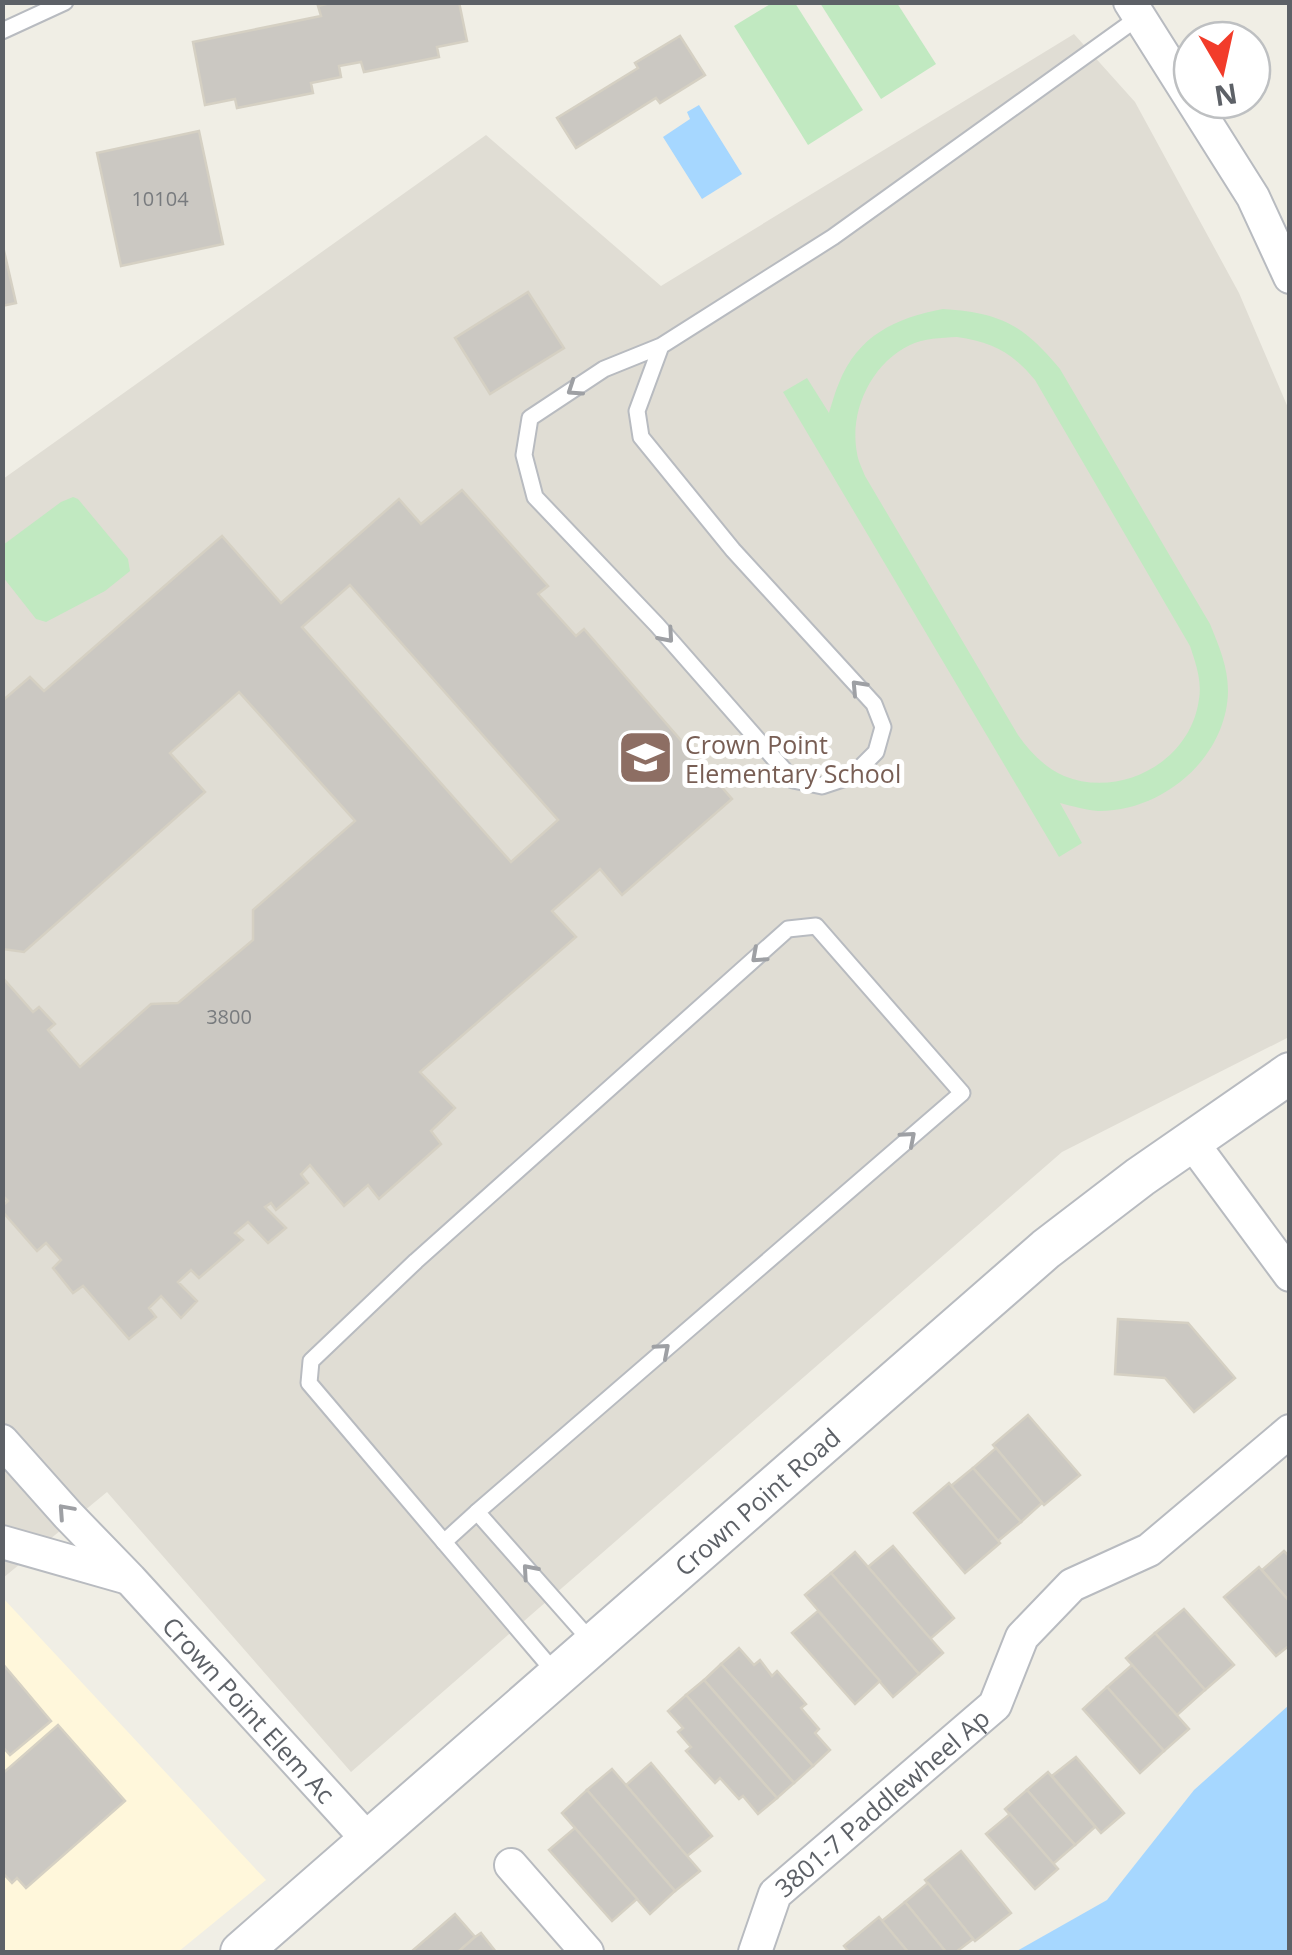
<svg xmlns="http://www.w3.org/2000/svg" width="1292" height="1955" viewBox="0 0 1292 1955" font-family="'Open Sans',sans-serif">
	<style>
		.commercial { fill: #fff7db }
		.education { fill: #e0ddd4 }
		.green { fill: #c1e9c1; fill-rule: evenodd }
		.water { fill: #a6d7ff }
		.building { fill: #cbc8c2; stroke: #d5d0c3; stroke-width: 2.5; fill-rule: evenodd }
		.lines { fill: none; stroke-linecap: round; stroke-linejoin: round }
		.service-casing { stroke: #b8bbc0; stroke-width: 19 }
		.minor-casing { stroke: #b8bbc0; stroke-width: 36 }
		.tertiary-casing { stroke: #b8bbc0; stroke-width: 44 }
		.service { stroke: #fff; stroke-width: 15 }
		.minor { stroke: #fff; stroke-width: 32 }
		.tertiary { stroke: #fff; stroke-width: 40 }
		.oneway { stroke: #9ea0a4 }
		.labels { text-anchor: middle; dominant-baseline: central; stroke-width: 10; stroke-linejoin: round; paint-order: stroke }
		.number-label { font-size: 20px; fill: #787b7e }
		.education-label { font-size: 25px; fill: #785e54; stroke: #fff; text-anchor: start }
		.street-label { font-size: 25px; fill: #5d6167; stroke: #fff }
	</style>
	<rect width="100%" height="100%" fill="#f0eee5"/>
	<polygon class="commercial" points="2,1597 266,1880 178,1952 3,1952"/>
	<polygon class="education" points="1074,34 1135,102 1239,293 1289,410 1289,1037 1062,1152 351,1772 107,1492 3,1578 3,479 486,135 661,286"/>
	<g class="green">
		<polygon points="772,3 795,3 863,110 808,145 734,26"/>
		<polygon points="820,3 897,3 936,64 881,99"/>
		<path d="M943,309C1002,313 1023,325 1060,369L1210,624C1219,646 1228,667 1228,691C1227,758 1162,812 1098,811C1085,810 1072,806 1060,803L1082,843L1059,857L783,392L807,378L829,413C832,403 835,392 839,383C858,335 896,318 943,309ZM957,337C992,342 1012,352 1035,380L1190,646C1196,664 1202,681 1199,699C1191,762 1120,799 1064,776C1044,767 1030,752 1018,735L865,476C862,468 858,461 857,453C849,411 871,364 910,345C924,338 941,338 957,337Z"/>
		<polygon points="73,497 78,499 128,559 130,571 105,591 46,622 36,619 3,577 3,545 61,502"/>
	</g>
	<g class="water">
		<polygon points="699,105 742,174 702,199 663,137 690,119 687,112"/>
		<polygon points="1289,1705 1289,1952 1015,1952 1107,1900 1194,1790"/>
	</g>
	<g class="building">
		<polygon points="334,2 459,2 467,41 437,47 439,57 364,72 361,62 339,66 341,77 311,83 313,93 237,108 235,99 205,105 193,42 321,16 318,6"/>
		<polygon points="680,36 705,75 660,103 656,98 576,148 557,118 638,68 635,63"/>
		<polygon points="199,131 223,244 121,266 97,153"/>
		<polygon points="2,242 16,303 2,306"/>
		<polygon points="528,292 564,348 490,394 455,338"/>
		<path d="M462,490L548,586L538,594L576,636L584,629L732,799L622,895L600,869L552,911L576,937L420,1072L455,1108L431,1131L441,1144L379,1199L368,1185L344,1206L310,1165L301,1174L308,1183L276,1210L271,1203L265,1207L286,1228L268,1243L248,1222L235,1233L243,1240L199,1278L191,1270L178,1282L197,1301L181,1318L161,1296L149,1308L156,1317L129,1339L83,1286L73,1293L53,1268L61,1260L46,1243L37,1251L2,1211V1206L8,1201L2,1195V977L33,1012L39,1007L55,1024L48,1030L80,1067L151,1004L178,1003L253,940V910L355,821L239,692L170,753L205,792L24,952L2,949V701L30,677L44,691L222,536L281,603L399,499L421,524ZM350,585L558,820L511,862L302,627Z"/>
		<polygon points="1118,1319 1188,1323 1235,1378 1194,1412 1165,1378 1115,1374"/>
		<polygon points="1028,1415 1080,1475 1044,1505 993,1445"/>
		<polygon points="996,1448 1042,1503 1021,1522 973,1468"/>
		<polygon points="973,1468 1021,1522 998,1541 951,1486"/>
		<polygon points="949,1483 1000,1543 965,1573 914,1513"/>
		<polygon points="893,1546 954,1618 930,1639 868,1567"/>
		<polygon points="1284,1551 1290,1557 1290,1602 1262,1570"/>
		<polygon points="855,1552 943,1653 919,1674 831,1573"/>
		<polygon points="1259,1567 1290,1602 1290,1645 1276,1656 1224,1597"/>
		<polygon points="831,1573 919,1674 893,1697 805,1595"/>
		<polygon points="1184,1609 1234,1665 1205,1690 1155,1633"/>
		<polygon points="818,1611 880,1681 855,1704 792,1633"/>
		<polygon points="1155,1633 1205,1690 1177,1715 1126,1658"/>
		<polygon points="739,1648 754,1665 760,1660 772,1676 777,1671 806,1704 801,1708 819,1729 815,1733 830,1750 813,1766 721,1664"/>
		<polygon points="2,1663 51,1721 10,1755 2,1746"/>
		<polygon points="721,1664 813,1766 794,1783 704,1680"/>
		<polygon points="1132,1665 1189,1729 1164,1751 1107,1687"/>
		<polygon points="704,1680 794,1783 777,1798 686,1695"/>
		<polygon points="1107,1687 1164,1751 1140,1773 1083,1709"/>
		<polygon points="686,1695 777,1798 758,1814 743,1796 739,1799 720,1778 715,1783 686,1751 691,1747 678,1732 683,1728 668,1711"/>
		<polygon points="58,1725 125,1801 26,1888 17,1878 12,1883 2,1872 2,1774"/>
		<polygon points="1076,1757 1124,1813 1101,1833 1052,1776"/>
		<polygon points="651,1763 712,1836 687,1856 626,1785"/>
		<polygon points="612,1769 700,1871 675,1891 587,1790"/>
		<polygon points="1048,1772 1095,1827 1075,1845 1027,1790"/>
		<polygon points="587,1790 675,1891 650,1914 562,1813"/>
		<polygon points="1027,1790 1075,1845 1053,1864 1005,1809"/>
		<polygon points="1010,1814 1058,1869 1035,1889 986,1834"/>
		<polygon points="575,1828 637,1899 612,1921 549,1850"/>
		<polygon points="961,1851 1011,1913 975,1941 925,1880"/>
		<polygon points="928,1883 973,1939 956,1952 946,1952 905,1902"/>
		<polygon points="905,1902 946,1952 908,1952 882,1921"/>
		<polygon points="455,1914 475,1937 458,1952 411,1952"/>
		<polygon points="879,1917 908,1952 849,1952 844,1946"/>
		<polygon points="481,1933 496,1952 458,1952 475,1937"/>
	</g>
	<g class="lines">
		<defs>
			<g id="service">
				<polyline points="2,31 65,2"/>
				<polyline points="661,346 637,411 641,437 733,550 874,704 883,727 876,752 852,776 822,786 793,780 657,625 535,497 524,455 530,418 604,369 661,346 833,237 1139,17"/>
				<polyline points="444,1542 477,1512"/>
				<polyline points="557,1675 309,1383 311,1361 416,1261 788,929 816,926 962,1093 477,1512 591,1641"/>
			</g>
			<g id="minor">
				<polyline points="1130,2 1253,197 1290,277"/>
				<polyline points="1191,1141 1290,1275"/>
				<path id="s1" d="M2,1441L68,1515L130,1579L370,1842"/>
				<polyline points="2,1542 125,1577"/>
				<polyline points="511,1865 587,1952"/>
				<path id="s2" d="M755,1952L775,1894L995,1705L1022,1637L1072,1585L1149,1550L1290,1431"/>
			</g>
			<g id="tertiary">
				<path id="s3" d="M241,1952L1046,1249L1140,1177L1290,1073"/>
			</g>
		</defs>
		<use href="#service" class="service-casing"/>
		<use href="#minor" class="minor-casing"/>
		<use href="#tertiary" class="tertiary-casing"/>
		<use href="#service" class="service"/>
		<use href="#minor" class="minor"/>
		<use href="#tertiary" class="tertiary"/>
	</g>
	<defs><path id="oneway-chevron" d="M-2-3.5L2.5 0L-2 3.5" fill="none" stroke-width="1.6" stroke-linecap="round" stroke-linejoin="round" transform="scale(2.5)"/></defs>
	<g class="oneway">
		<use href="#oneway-chevron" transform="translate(574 389) rotate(146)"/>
		<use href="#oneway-chevron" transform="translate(667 636) rotate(49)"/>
		<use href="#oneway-chevron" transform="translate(858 687) rotate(-133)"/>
		<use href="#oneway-chevron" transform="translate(758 956) rotate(138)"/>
		<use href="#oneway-chevron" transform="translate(909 1138) rotate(-41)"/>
		<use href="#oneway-chevron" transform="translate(663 1350) rotate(-41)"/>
		<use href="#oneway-chevron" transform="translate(65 1511) rotate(-132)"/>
		<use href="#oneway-chevron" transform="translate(529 1571) rotate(-131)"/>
	</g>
	<defs>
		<symbol id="school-square" viewBox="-11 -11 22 22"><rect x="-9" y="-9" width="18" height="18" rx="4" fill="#8d6e63" stroke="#fff"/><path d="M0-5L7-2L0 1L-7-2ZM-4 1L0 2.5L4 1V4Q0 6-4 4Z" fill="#fff"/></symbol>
	</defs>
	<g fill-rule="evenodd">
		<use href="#school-square" x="614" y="726" width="63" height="63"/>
	</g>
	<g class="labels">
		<g class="number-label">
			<text x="160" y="198">10104</text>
			<text x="229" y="1016">3800</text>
		</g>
		<g class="education-label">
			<text x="685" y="744">Crown Point<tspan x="685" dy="29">Elementary School</tspan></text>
		</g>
		<g class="street-label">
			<text stroke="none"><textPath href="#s3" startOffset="685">Crown Point Road</textPath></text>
			<text stroke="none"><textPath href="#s1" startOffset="365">Crown Point Elem Ac</textPath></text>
			<text stroke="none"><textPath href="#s2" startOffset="202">3801-7 Paddlewheel Ap</textPath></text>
		</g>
	</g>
	<rect width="1292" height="1955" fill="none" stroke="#5d6167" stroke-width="10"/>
	<g transform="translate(1222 70) rotate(171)"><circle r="48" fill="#ffffff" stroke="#bec0c2" stroke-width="2.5"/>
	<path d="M0-8L18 38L0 25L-18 38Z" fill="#f23c2a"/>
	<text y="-15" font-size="28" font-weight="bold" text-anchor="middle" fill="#5d6167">N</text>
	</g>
</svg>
